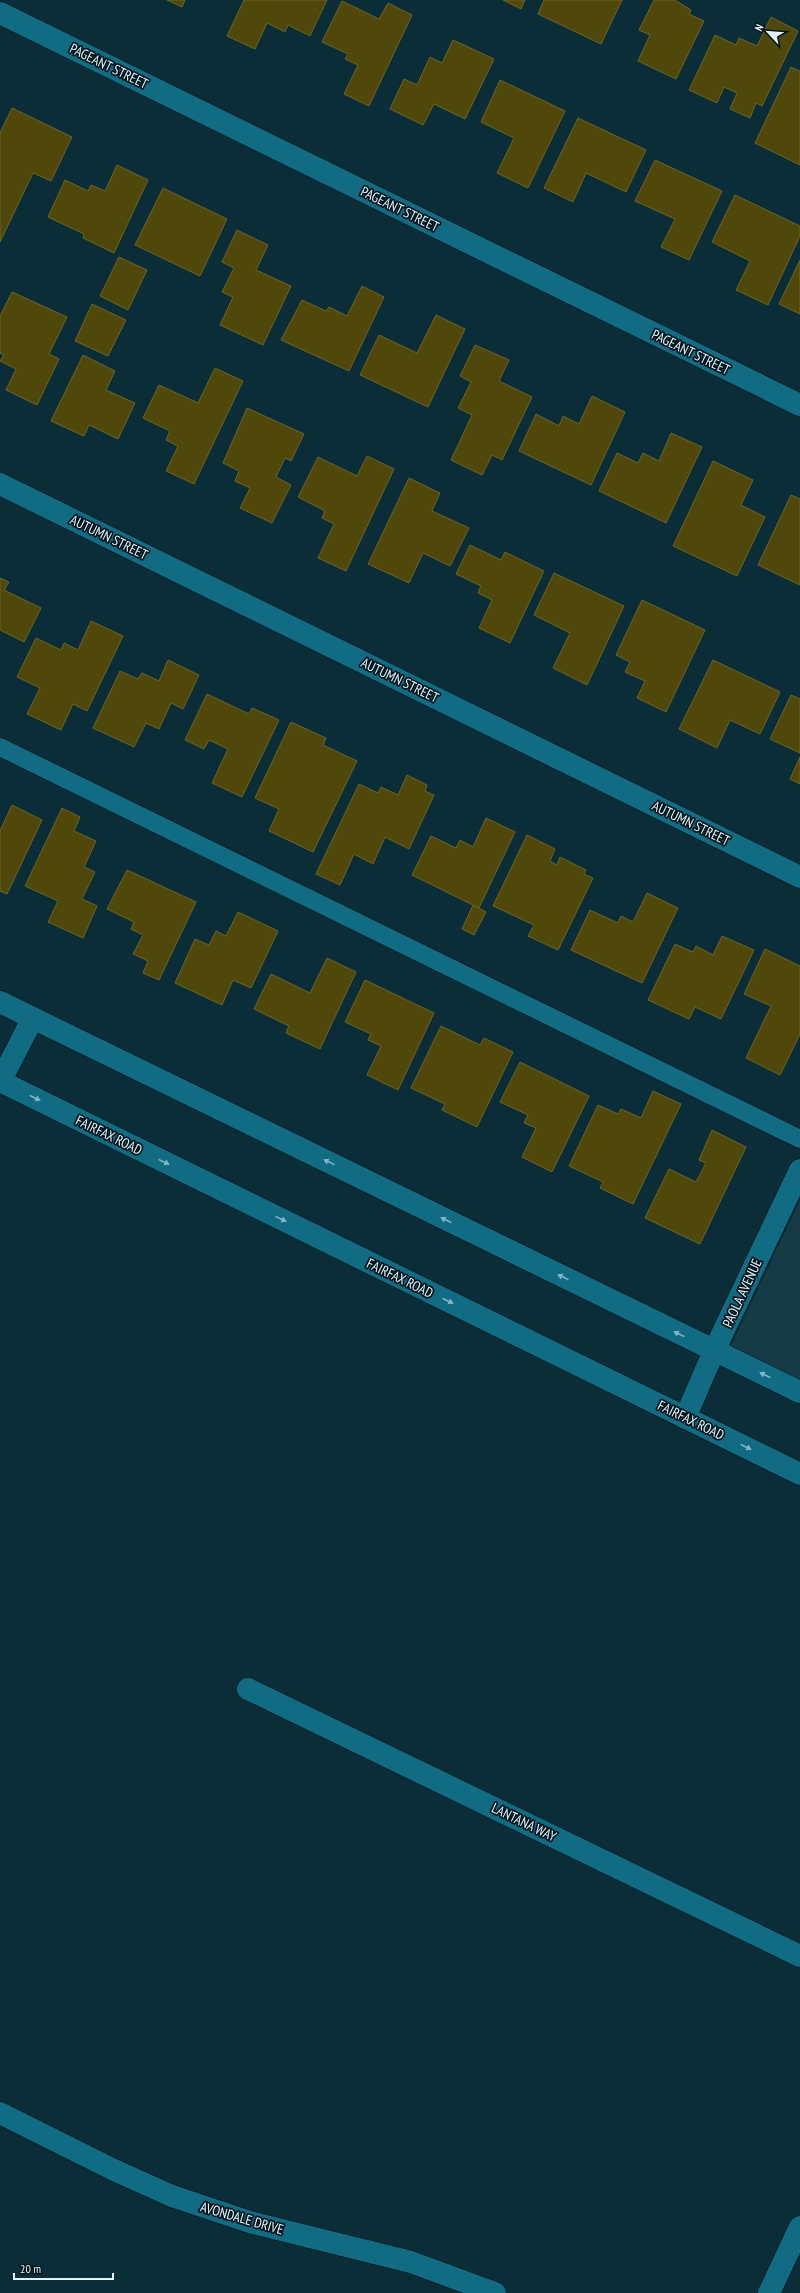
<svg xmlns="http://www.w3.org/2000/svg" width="800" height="2293" viewBox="0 0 800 2293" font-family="'PT Sans Narrow',sans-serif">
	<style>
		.built { fill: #153b47 }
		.building { fill: #4f480a; stroke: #6d6523 }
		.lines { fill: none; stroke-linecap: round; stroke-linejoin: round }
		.lane-casing { stroke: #061318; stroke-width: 19 }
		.street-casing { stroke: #061318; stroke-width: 23 }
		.secondary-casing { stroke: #061318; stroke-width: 23 }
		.lane { stroke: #116b83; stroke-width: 18 }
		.street { stroke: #116b83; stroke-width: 22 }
		.secondary { stroke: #116b83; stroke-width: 22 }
		.oneway { fill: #83b6c5 }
		.labels { text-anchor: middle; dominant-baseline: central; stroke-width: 3.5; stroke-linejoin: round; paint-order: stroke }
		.street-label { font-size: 14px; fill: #e1f4fb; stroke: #00141b }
	</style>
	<rect width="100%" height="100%" fill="#0b2d37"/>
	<polygon class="built" points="800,1200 800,1398 724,1361"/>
	<g class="building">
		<polygon points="167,0 185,0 182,7"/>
		<polygon points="244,0 327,0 310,36 288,25 285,32 267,23 255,49 227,36"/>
		<polygon points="503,0 525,0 521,9"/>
		<polygon points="544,0 622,0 601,44 538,14"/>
		<polygon points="654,0 675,0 691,10 689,14 704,21 676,79 638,61 650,35 639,30"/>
		<polygon points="342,1 379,19 388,3 412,15 369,106 344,94 358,65 345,59 348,54 322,42"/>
		<polygon points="771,17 798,31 762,106 756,103 750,118 730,109 737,93 724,87 717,103 689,90 715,35 736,45 739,38 757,46"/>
		<polygon points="453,40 494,59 465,119 434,104 423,125 390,109 404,79 417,85 430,57 442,63"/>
		<polygon points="791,67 800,71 800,165 755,143"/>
		<polygon points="500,80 565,111 528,188 497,173 514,138 481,122"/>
		<polygon points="12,108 72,137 51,181 33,173 0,242 0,133"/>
		<polygon points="578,118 646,150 626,192 586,173 573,202 544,188"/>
		<polygon points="655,160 722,191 689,260 661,247 675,219 635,201"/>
		<polygon points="117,165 148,180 114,253 83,238 84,234 48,217 65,180 88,191 91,185 105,191"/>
		<polygon points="163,188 227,219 200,276 135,245"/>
		<polygon points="735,195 800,226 800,236 768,305 736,290 750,261 712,242"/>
		<polygon points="237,230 268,245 256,270 291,286 263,345 220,325 233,297 222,292 234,268 222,262"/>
		<polygon points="119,257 147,270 128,310 100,296"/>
		<polygon points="800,260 800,314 779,304"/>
		<polygon points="362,286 384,297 349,371 281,340 302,300 326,311 329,307 347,316"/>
		<polygon points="12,292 67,317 49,354 59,359 37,405 6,390 16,369 0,361 4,355 0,353 0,316"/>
		<polygon points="92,304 126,320 108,356 75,341"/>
		<polygon points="436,315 465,329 428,407 360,375 379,335 417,353"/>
		<polygon points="475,345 509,360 499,381 532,397 502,460 492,455 482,475 451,460 472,415 458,408 471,382 460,376"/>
		<polygon points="83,355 115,371 106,390 135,403 118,439 89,425 84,436 51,421"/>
		<polygon points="215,368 243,381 194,484 166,471 178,446 166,440 170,431 143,418 159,385 198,403"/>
		<polygon points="592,396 625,412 591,485 519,451 536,414 559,426 563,416 579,424"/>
		<polygon points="247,408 304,434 291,461 285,458 276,477 291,485 272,523 240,508 250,488 235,481 239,471 223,463"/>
		<polygon points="671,433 702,447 666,523 599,491 617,453 638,463 643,453 659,461"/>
		<polygon points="367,456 394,469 346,571 318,558 334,524 322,518 325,511 298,497 318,457 357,476"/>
		<polygon points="713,461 753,480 741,505 765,517 737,576 673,546"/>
		<polygon points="409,478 440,493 432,511 469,528 450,566 423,553 409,583 368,564"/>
		<polygon points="791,495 800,499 800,585 758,565"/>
		<polygon points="470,545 501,560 505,552 544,571 510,643 479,628 492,600 478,593 481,586 456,574"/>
		<polygon points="554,573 624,606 587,685 553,668 570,633 534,615"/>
		<polygon points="0,578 9,582 4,590 41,608 24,642 0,630"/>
		<polygon points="642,600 705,630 666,712 637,698 645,681 625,672 630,662 616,655"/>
		<polygon points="91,621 123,636 87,711 73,704 61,730 27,714 40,688 17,677 36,638 61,650 64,643 78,650"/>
		<polygon points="168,660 199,675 183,709 171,703 159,729 146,723 134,747 93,728 120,671 138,679 142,673 159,681"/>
		<polygon points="713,660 780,692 760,734 730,720 717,748 679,729"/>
		<polygon points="207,694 249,714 252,708 279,720 242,797 212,783 228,749 209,740 204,749 185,740"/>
		<polygon points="791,695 800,699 800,753 770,739"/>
		<polygon points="291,722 326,738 323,745 357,761 313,852 269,831 279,809 255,798"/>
		<polygon points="800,757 800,784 790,779"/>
		<polygon points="407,775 427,785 425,791 434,795 409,849 385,837 373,864 354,854 340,885 316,874 359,784 378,793 381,787 398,795"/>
		<polygon points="12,805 42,820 7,894 0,891 0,831"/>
		<polygon points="62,808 80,817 74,831 96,841 84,867 95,872 82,899 97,906 83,938 48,922 58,901 25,886"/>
		<polygon points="486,818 515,832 479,908 412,875 431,836 456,848 460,840 473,847"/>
		<polygon points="527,835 555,849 550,861 557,865 560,857 586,870 584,874 593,878 558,950 528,936 534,925 493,906"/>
		<polygon points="127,870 196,902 159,980 143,973 148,961 133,954 143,935 131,929 134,922 107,909"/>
		<polygon points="647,893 678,908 642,983 571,950 590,910 618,923 621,916 633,922"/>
		<polygon points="473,905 486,912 474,935 462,929"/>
		<polygon points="238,912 278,931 251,988 233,980 222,1005 175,983 195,939 209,945 216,931 226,936"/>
		<polygon points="722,936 754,950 721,1019 695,1007 689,1019 648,1000 675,944 693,952 696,946 713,955"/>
		<polygon points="765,949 800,966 800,1034 780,1075 746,1058 771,1006 744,994"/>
		<polygon points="327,958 356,972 320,1049 286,1033 289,1026 254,1009 271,974 310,993"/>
		<polygon points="365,980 434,1013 398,1090 367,1075 381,1046 368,1040 371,1034 345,1022"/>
		<polygon points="441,1026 480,1045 484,1038 513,1052 477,1127 442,1110 445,1104 411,1088"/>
		<polygon points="520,1062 589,1096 552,1172 522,1157 536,1128 524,1123 528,1115 500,1102"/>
		<polygon points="653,1091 681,1104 633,1204 600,1188 603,1182 569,1166 598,1105 618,1114 621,1109 641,1118"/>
		<polygon points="712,1130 746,1147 700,1244 645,1218 669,1169 696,1182 706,1163 699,1160"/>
	</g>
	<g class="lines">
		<defs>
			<polyline id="lane" points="0,747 800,1139"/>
			<g id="street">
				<polyline points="0,13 800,405"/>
				<polyline points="0,484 800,877"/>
				<polyline points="0,1082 33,1018"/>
				<polyline points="685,1418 714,1351 800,1170"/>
				<polyline points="248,1689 800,1956"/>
				<polyline points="0,2113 114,2170 172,2196 253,2223 411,2262 495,2293"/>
				<polyline points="769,2293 800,2227"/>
			</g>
			<g id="secondary">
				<polyline points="0,1002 800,1392"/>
				<polyline points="0,1081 800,1474"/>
			</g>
		</defs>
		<use href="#lane" class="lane-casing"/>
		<use href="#street" class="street-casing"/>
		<use href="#secondary" class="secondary-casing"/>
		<use href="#lane" class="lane"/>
		<use href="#street" class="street"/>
		<use href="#secondary" class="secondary"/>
	</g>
	<defs><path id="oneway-solid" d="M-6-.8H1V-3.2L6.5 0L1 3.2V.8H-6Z"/></defs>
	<g class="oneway">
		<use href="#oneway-solid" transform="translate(35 1098) rotate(26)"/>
		<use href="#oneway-solid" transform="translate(164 1162) rotate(26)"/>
		<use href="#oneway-solid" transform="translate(329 1162) rotate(-154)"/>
		<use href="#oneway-solid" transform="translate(281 1219) rotate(26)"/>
		<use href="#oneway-solid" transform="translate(446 1220) rotate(-154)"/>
		<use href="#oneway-solid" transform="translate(563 1277) rotate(-154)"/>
		<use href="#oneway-solid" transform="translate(448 1301) rotate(26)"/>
		<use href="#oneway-solid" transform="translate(679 1334) rotate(-154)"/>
		<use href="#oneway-solid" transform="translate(765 1375) rotate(-154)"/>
		<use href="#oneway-solid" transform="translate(746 1447) rotate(26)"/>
	</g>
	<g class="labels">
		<g class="street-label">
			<text transform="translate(109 66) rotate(26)">PAGEANT STREET</text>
			<text transform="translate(400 209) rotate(26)">PAGEANT STREET</text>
			<text transform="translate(691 352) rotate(26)">PAGEANT STREET</text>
			<text transform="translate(109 537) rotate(26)">AUTUMN STREET</text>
			<text transform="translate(400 680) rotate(26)">AUTUMN STREET</text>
			<text transform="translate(691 823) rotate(26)">AUTUMN STREET</text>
			<text transform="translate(109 1135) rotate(26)">FAIRFAX ROAD</text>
			<text transform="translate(400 1278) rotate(26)">FAIRFAX ROAD</text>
			<text transform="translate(742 1293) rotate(-65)">PAOLA AVENUE</text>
			<text transform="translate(691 1420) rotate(26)">FAIRFAX ROAD</text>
			<text transform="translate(524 1822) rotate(26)">LANTANA WAY</text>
			<text transform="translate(242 2218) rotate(16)">AVONDALE DRIVE</text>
		</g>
	</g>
	<g transform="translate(768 32) rotate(296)" stroke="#00141b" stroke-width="3" paint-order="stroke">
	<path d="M0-3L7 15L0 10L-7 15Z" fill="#e1f4fb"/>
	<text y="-6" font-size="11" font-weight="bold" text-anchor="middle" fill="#e1f4fb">N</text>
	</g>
	<path d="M14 2273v6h99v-6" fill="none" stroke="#e1f4fb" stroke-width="2"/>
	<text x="20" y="2273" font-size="12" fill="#e1f4fb" stroke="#00141b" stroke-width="3" paint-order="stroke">20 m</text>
</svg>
